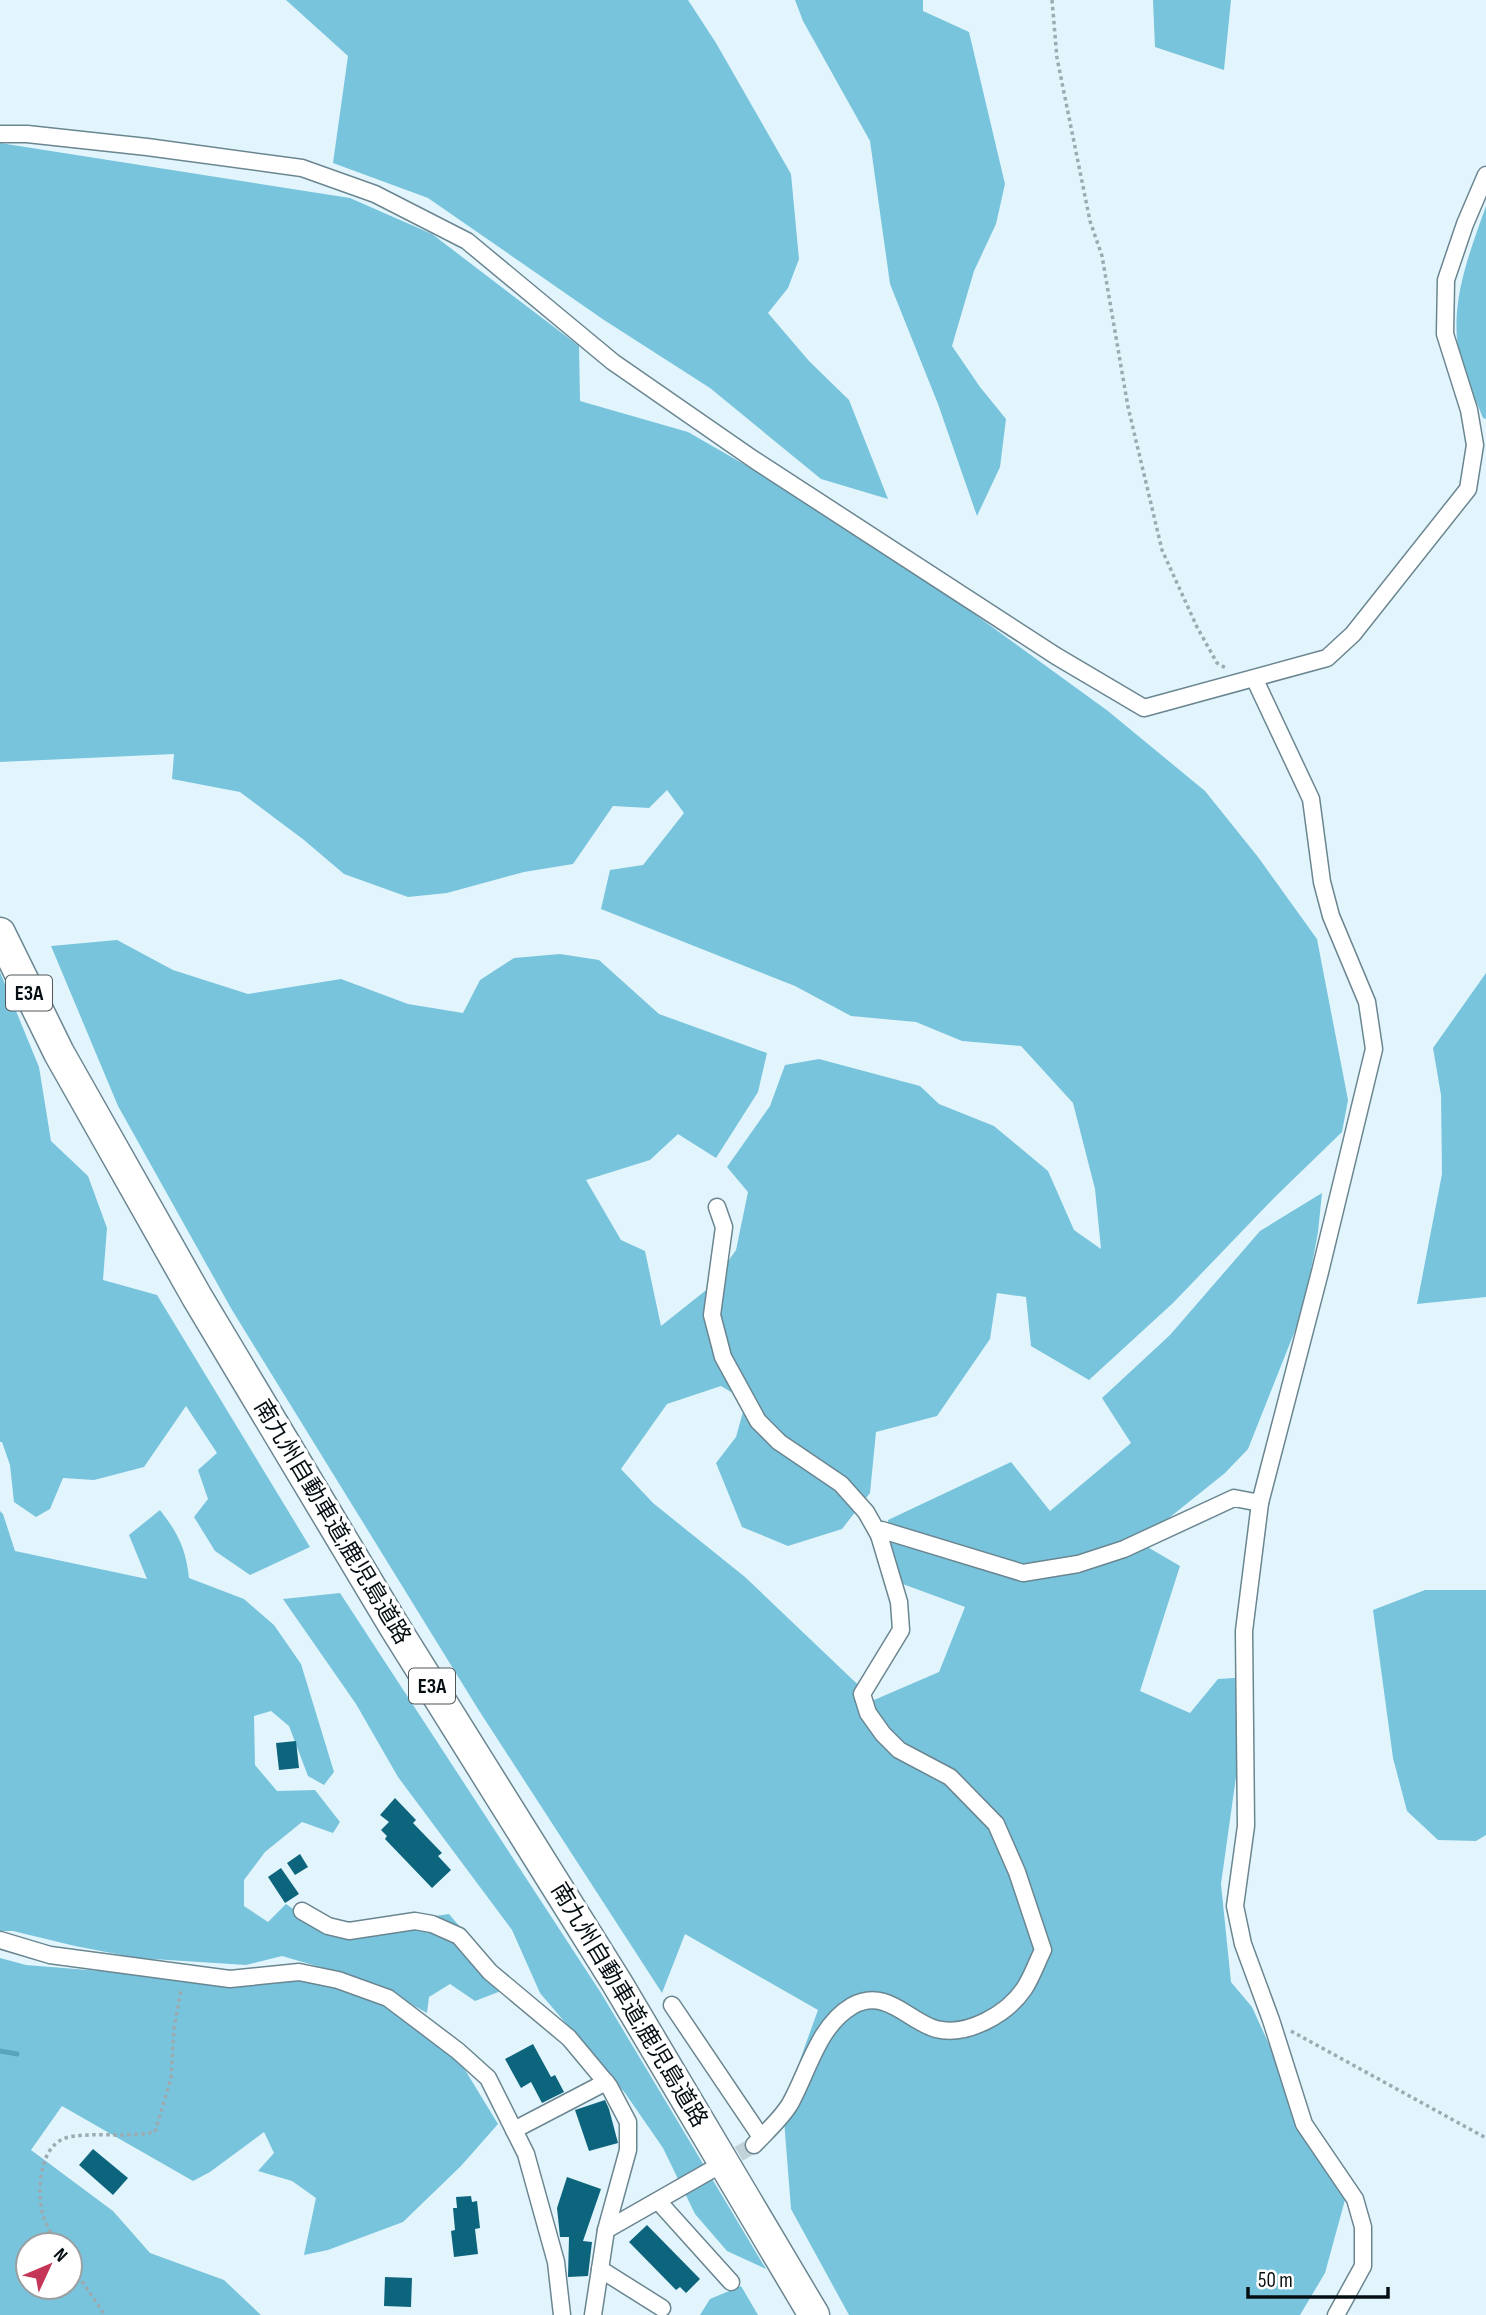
<svg xmlns="http://www.w3.org/2000/svg" width="1486" height="2315" viewBox="0 0 1486 2315" font-family="'Sofia Sans Condensed','Noto Sans JP',sans-serif">
	<style>
		.forest { fill: #78c4dd; fill-rule: evenodd }
		.lines { fill: none; stroke-linecap: round; stroke-linejoin: round }
		.stream { stroke: #59a4bd; stroke-width: 5 }
		.building { fill: #0c657c }
		.street-tunnel { stroke: #c2d2d9; stroke-width: 16; stroke-dasharray: 16 8; stroke-linecap: butt }
		.street-casing { stroke: #6a8691; stroke-width: 19 }
		.highway-casing { stroke: #6a8691; stroke-width: 33 }
		.path { stroke: #9babb1; stroke-width: 3.5; stroke-dasharray: 3.5 3.5; stroke-linecap: butt }
		.street { stroke: #fff; stroke-width: 16 }
		.highway { stroke: #fff; stroke-width: 30 }
		.labels { text-anchor: middle; dominant-baseline: central; stroke-width: 7; stroke-linejoin: round; paint-order: stroke }
		.shield { fill: #fff; stroke: #50575a; stroke-width: 2 }
		.shield-label { font-size: 21px; font-weight: bold; fill: #050f13 }
		.street-label { font-size: 23px; fill: #050f13; stroke: #fff }
	</style>
	<rect width="100%" height="100%" fill="#e3f5fc"/>
	<g class="forest">
		<polygon points="286,0 688,0 716,43 791,174 799,259 788,288 768,313 809,361 849,400 888,499 821,479 710,388 604,320 428,198 333,163 348,56"/>
		<polygon points="795,0 923,0 923,11 969,32 1005,184 996,224 974,271 952,346 980,387 1006,419 1000,467 977,516 938,404 890,284 870,141 803,21"/>
		<polygon points="1153,0 1231,0 1224,70 1155,47"/>
		<polygon points="0,143 350,198 432,234 579,346 580,401 688,432 860,531 1108,711 1205,791 1258,857 1317,939 1348,1100 1342,1132 1275,1197 1173,1303 1089,1380 1031,1346 1026,1297 997,1293 990,1339 937,1416 876,1432 870,1493 842,1529 788,1546 742,1527 716,1463 736,1437 746,1401 721,1386 667,1404 621,1469 653,1503 745,1577 874,1700 939,1672 965,1607 892,1580 888,1520 1011,1462 1050,1511 1131,1443 1102,1398 1170,1335 1260,1231 1322,1193 1318,1232 1304,1308 1248,1449 1225,1473 1139,1542 1180,1566 1140,1691 1190,1713 1218,1679 1250,1677 1221,1884 1231,1982 1252,2007 1288,2086 1348,2189 1325,2273 1300,2315 849,2315 791,2209 783,2107 818,2010 685,1934 662,1993 478,1709 232,1310 118,1106 51,946 117,940 173,970 248,994 341,979 408,1004 463,1013 480,980 514,958 560,954 599,960 659,1014 767,1053 758,1092 716,1158 678,1134 650,1160 586,1180 621,1240 645,1251 661,1326 710,1287 736,1250 748,1192 727,1167 770,1106 785,1065 819,1059 920,1086 939,1104 994,1126 1048,1171 1074,1230 1101,1249 1095,1189 1073,1103 1021,1046 962,1041 916,1022 851,1016 795,986 601,909 610,870 643,865 684,813 667,790 649,808 613,806 573,864 524,872 447,893 408,897 344,874 304,840 240,792 172,779 174,754 0,762"/>
		<path d="M1486,206V419L1483,418C1476,400 1466,381 1461,363C1447,308 1468,257 1486,206Z"/>
		<polygon points="0,972 39,1067 51,1141 88,1176 107,1228 103,1280 157,1295 310,1547 250,1575 215,1551 194,1517 208,1499 198,1470 217,1453 186,1406 144,1467 94,1480 63,1478 50,1509 36,1517 14,1502 10,1465 2,1442 0,1442"/>
		<polygon points="1486,973 1486,1297 1417,1304 1442,1174 1441,1095 1433,1048"/>
		<path d="M160,1510C178,1533 186,1549 189,1578L244,1599L274,1625L301,1664L334,1772L324,1785L308,1776L289,1726L271,1711L254,1716L255,1765L277,1791L315,1790L340,1822L333,1833L302,1822L265,1852L244,1880V1906L268,1922L286,1904L323,1930L358,1921L415,1919L449,1914L511,1987L475,2001L450,1984L429,1997L427,2013L391,1993L344,1974L282,1956L246,1965L137,1958L75,1946L13,1931H0V1511L3,1514L15,1551L147,1579L129,1535Z"/>
		<polygon points="1425,1590 1486,1590 1486,1835 1476,1841 1438,1840 1407,1811 1393,1758 1373,1610"/>
		<polygon points="340,1593 601,1993 766,2269 727,2251 695,2214 663,2148 625,2093 540,1993 512,1930 398,1777 356,1704 283,1599"/>
		<path d="M0,1958L26,1965L188,1978L305,1975L366,1993L448,2042L498,2124L461,2166L403,2222L328,2250L304,2255L316,2198L292,2181L258,2171L274,2153L264,2132L210,2172L193,2181L62,2106L31,2150L113,2211L150,2253L224,2280L261,2315H0ZM28,2245H70V2287H28Z"/>
		<polygon points="741,2286 758,2315 700,2315 710,2299"/>
	</g>
	<g class="lines">
		<polyline class="stream" points="0,2051 17,2054"/>
	</g>
	<g class="building">
		<polygon points="296,1741 299,1768 279,1770 276,1743"/>
		<polygon points="395,1798 416,1820 413,1823 442,1853 438,1856 451,1870 432,1888 385,1839 387,1836 381,1830 389,1822 380,1815"/>
		<polygon points="300,1854 308,1867 295,1875 287,1863"/>
		<polygon points="281,1868 299,1894 285,1903 268,1877"/>
		<polygon points="533,2044 551,2077 555,2075 564,2092 542,2103 531,2082 521,2088 505,2059"/>
		<polygon points="605,2100 609,2109 618,2143 589,2151 575,2110"/>
		<polygon points="93,2149 128,2178 113,2195 79,2165"/>
		<polygon points="567,2177 601,2189 583,2241 592,2242 588,2276 568,2277 569,2237 560,2237 557,2208"/>
		<polygon points="471,2196 472,2202 477,2201 480,2228 475,2229 478,2254 454,2257 451,2231 455,2230 453,2208 457,2208 456,2197"/>
		<polygon points="647,2225 700,2279 686,2293 680,2287 676,2290 629,2242"/>
		<polygon points="385,2277 412,2278 411,2307 384,2306"/>
	</g>
	<g class="lines">
		<polyline class="street-tunnel" points="718,2166 754,2145"/>
		<defs>
			<g id="street">
				<polyline points="0,134 27,134 147,147 302,168 375,194 467,241 613,362 753,459 1056,656 1144,708 1327,658 1353,634 1468,489 1475,445 1469,410 1445,334 1446,280 1465,224 1486,175"/>
				<polyline points="1255,680 1311,799 1322,882 1331,916 1367,1002 1374,1049 1320,1272 1260,1503 1244,1631 1246,1826 1235,1906 1243,1944 1271,2020 1304,2124 1355,2199 1363,2227 1363,2266 1336,2315"/>
				<polyline points="717,1207 724,1227 712,1315 723,1357 758,1421 779,1442 841,1484 866,1512 879,1535"/>
				<polyline points="302,1911 328,1926 349,1931 415,1921 432,1924 459,1936 490,1972 569,2038 609,2086 628,2122 628,2150 606,2230"/>
				<polyline points="0,1940 50,1955 230,1979 299,1972 338,1980 388,1998 458,2051 488,2078 526,2154 556,2262 562,2315"/>
				<polyline points="672,2005 761,2137"/>
				<polyline points="514,2130 606,2082"/>
				<path d="M754,2145C766,2132 781,2119 790,2104C808,2072 818,2026 852,2006C886,1987 908,2021 936,2029C967,2037 1007,2014 1024,1989C1032,1977 1037,1962 1043,1950L1017,1872L996,1824L950,1777L899,1750L883,1734L868,1713L862,1694L901,1630L899,1602L879,1535L882,1530L1023,1573L1078,1564L1124,1549L1234,1498L1260,1503"/>
				<polyline points="658,2201 731,2282"/>
				<polyline points="600,2269 662,2308"/>
				<polyline points="593,2315 606,2230 713,2169"/>
			</g>
			<polyline id="highway" points="0,933 59,1053 197,1297 394,1626 617,1983 814,2315"/>
		</defs>
		<use href="#street" class="street-casing"/>
		<use href="#highway" class="highway-casing"/>
		<g class="path">
			<polyline points="1052,0 1057,58 1090,221 1102,256 1128,407 1162,550 1197,627 1217,663 1226,668"/>
			<polyline points="1291,2031 1486,2138"/>
			<path d="M57,2245C52,2234 44,2222 42,2211C37,2187 40,2143 69,2137C95,2132 126,2138 155,2132L171,2078L174,2028L181,1990"/>
			<polyline points="70,2264 105,2315"/>
		</g>
		<use href="#street" class="street"/>
		<use href="#highway" class="highway"/>
	</g>
	<g class="labels">
		<g class="shield">
			<rect x="6" y="975.5" width="46" height="35" rx="5"/>
			<rect x="409" y="1668.5" width="46" height="35" rx="5"/>
		</g>
		<g class="shield-label">
			<text x="29" y="993">E3A</text>
			<text x="432" y="1686">E3A</text>
		</g>
		<g class="street-label">
			<text transform="translate(332 1522) rotate(59)">南九州自動車道;鹿児島道路</text>
			<text transform="translate(629 2005) rotate(59)">南九州自動車道;鹿児島道路</text>
		</g>
	</g>
	<g transform="translate(49 2266) rotate(46)"><circle r="33" fill="#ffffff" stroke="#9b9fa1" stroke-width="2"/>
	<path d="M0-5L12 26L0 18L-12 26Z" fill="#c53557"/>
	<text y="-10" font-size="19" font-weight="bold" text-anchor="middle" fill="#050f13">N</text>
	</g>
	<path d="M1248 2287v10h140v-10" fill="none" stroke="#050f13" stroke-width="3.5"/>
	<text x="1258" y="2287" font-size="21" fill="#050f13" stroke="#ffffff" stroke-width="5" paint-order="stroke">50 m</text>
</svg>
